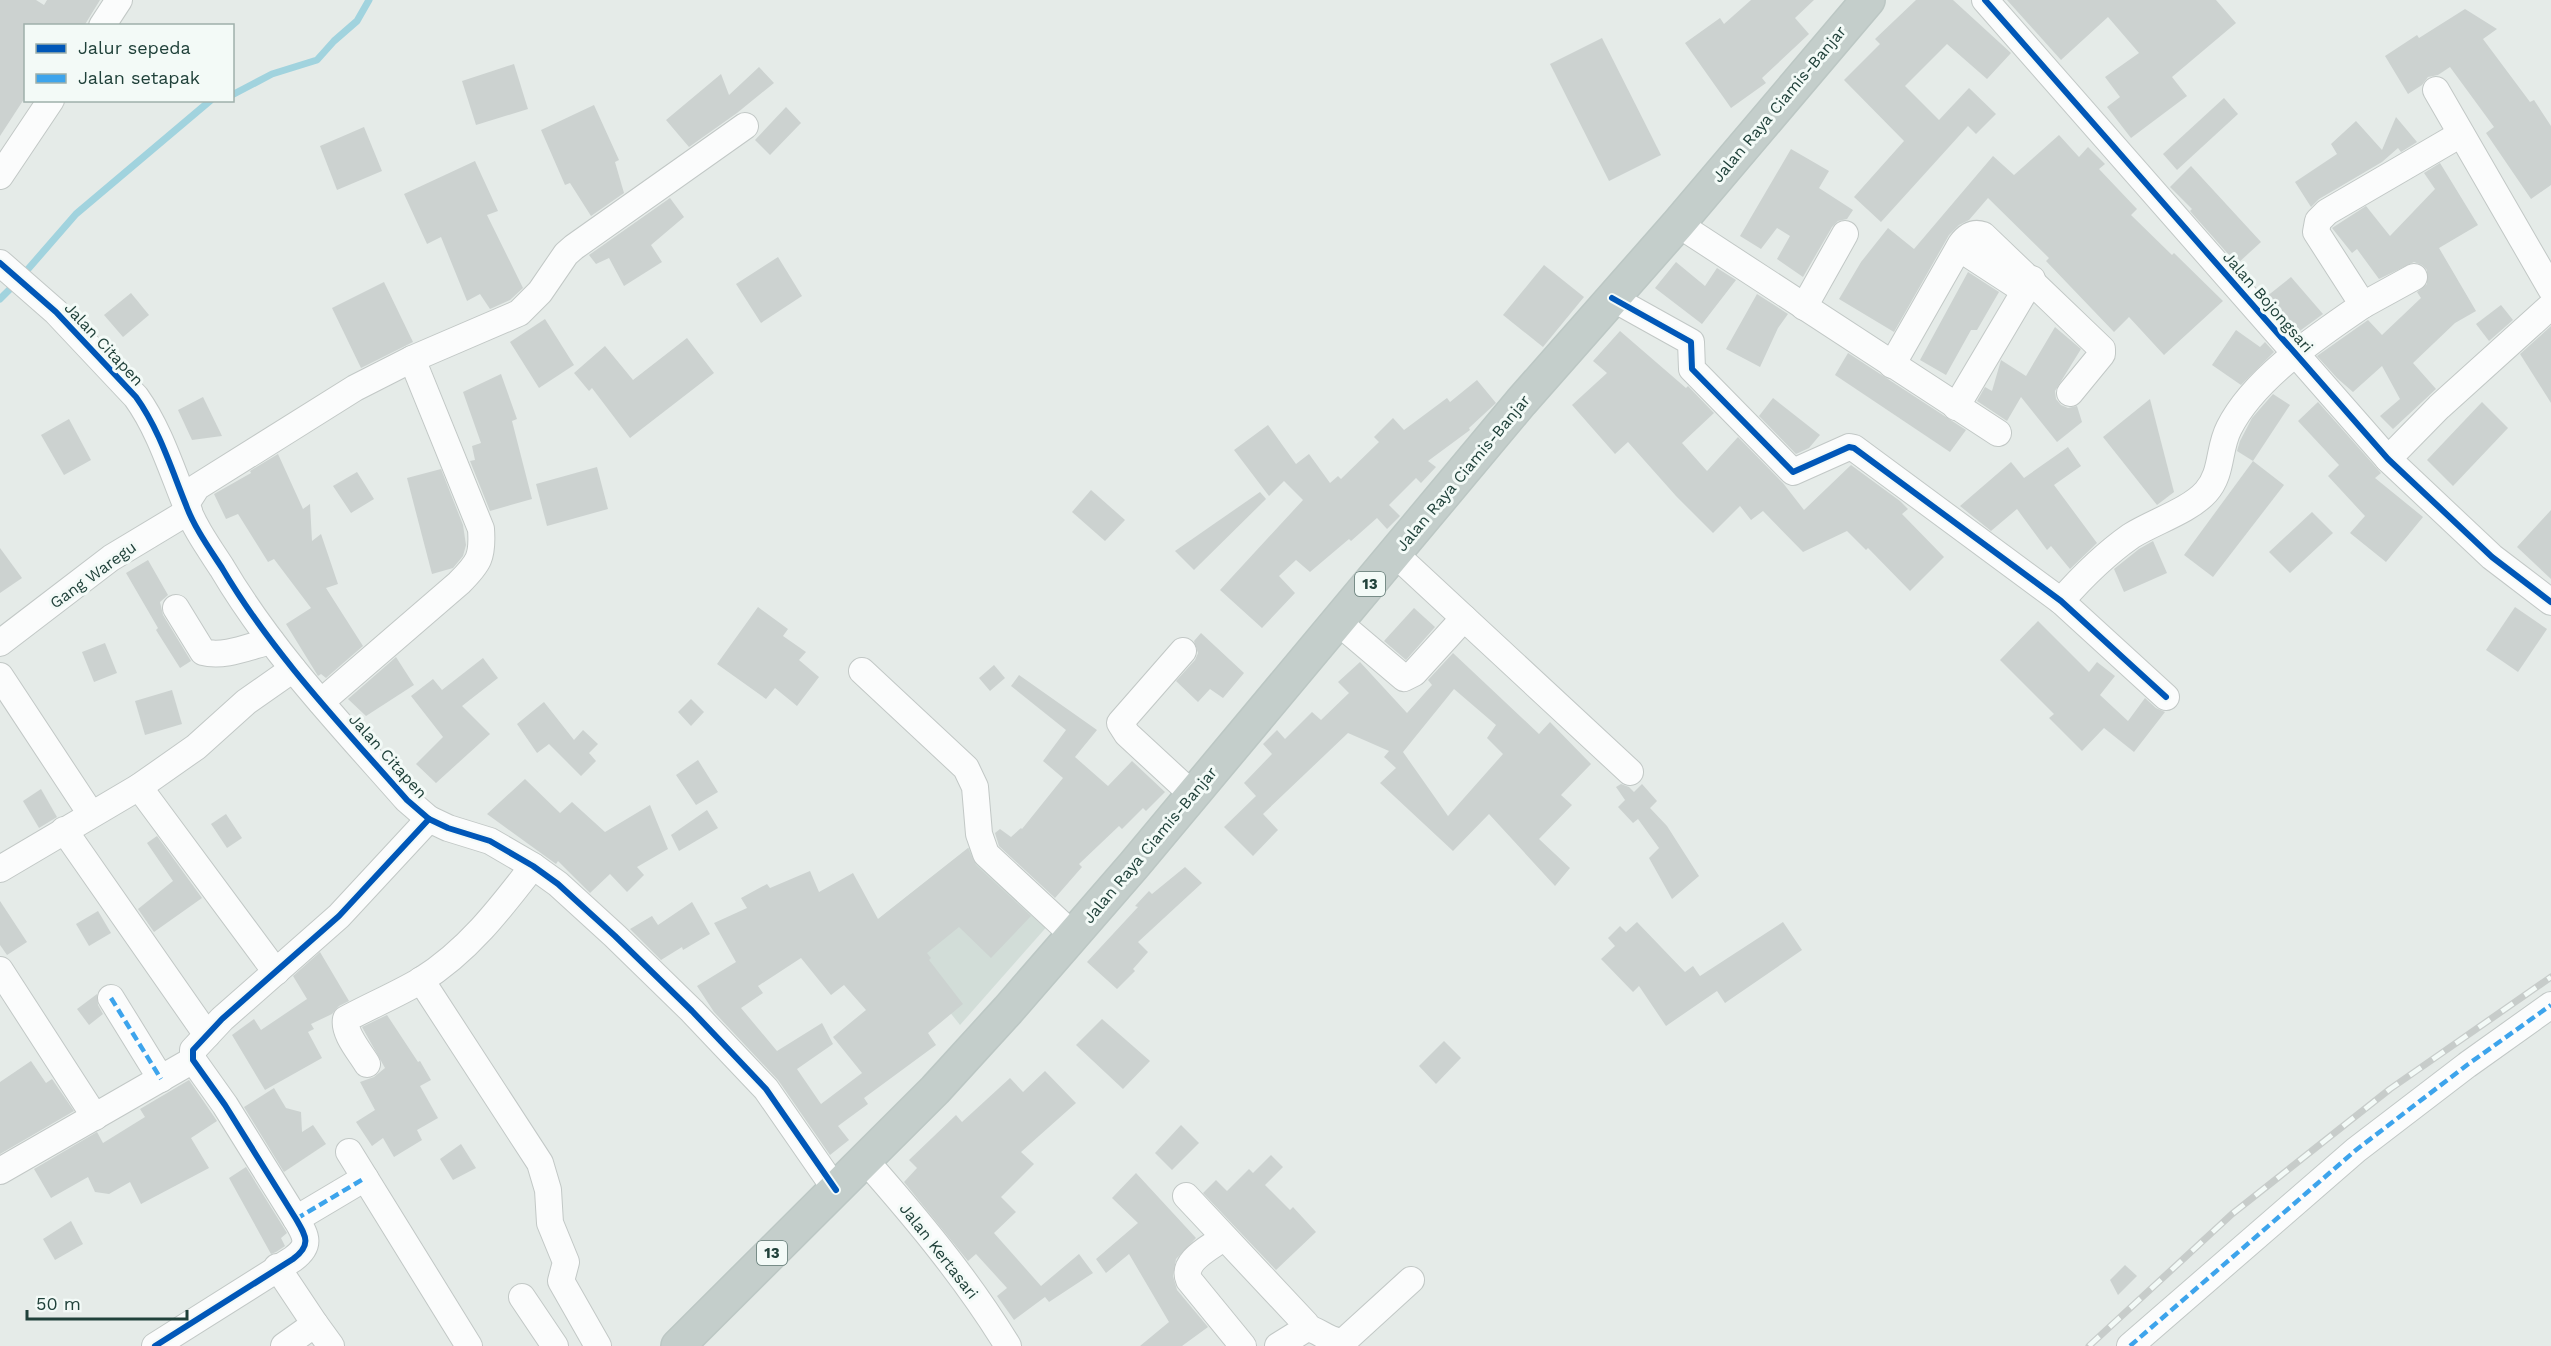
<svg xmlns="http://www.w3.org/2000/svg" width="2551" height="1346" viewBox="0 0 2551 1346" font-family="'Work Sans',sans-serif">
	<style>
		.built { fill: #d2ddd8 }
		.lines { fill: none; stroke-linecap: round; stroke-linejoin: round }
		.stream { stroke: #a1d3de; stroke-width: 7 }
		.building { fill: #ccd2d0; fill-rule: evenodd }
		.minor-casing { stroke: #c2c8c6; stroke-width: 28 }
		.trunk-casing { stroke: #bcc7c4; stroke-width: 36 }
		.minor { stroke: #fbfcfc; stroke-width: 26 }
		.trunk { stroke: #c4cecb; stroke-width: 33 }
		.rail-casing { stroke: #c7ccca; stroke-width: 7 }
		.rail { stroke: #f3faf7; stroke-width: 4.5; stroke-dasharray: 14; stroke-linecap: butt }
		.quiet { stroke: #3da4ec; stroke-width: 4.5; stroke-dasharray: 9 4.5; stroke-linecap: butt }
		.cycleway-casing { stroke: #f3faf7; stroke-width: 10 }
		.cycleway { stroke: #0057b8; stroke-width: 6 }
		.labels { text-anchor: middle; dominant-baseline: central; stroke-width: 6; stroke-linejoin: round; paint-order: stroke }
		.shield { fill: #f3faf7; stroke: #5f7873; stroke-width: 1.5 }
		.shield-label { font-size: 15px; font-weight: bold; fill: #20413a }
		.street-label { font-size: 16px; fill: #20413a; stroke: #f3faf7 }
	</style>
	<rect width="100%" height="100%" fill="#e5ebe8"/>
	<polygon class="built" points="971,846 1050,923 960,1025 877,920"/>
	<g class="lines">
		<g class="stream">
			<polyline points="232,95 272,74 317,60 334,41 357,21 369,0"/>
			<polyline points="22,276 76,214 211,100"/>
			<polyline points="0,299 15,284"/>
		</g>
	</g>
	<g class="building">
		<polygon points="0,0 36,0 44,5 47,0 100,0 84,26 26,26 26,96 0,136"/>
		<polygon points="1751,0 1814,0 1795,18 1809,34 1762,78 1766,83 1731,108 1685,43 1720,18 1724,24"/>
		<polygon points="1916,0 1953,0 2011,53 1987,79 1947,44 1905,86 1939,120 1969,88 1996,114 1976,134 1968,126 1881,222 1854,197 1904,141 1844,80 1880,44 1875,39"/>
		<polygon points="2007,0 2216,0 2236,23 2172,77 2187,96 2131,138 2107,107 2120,97 2105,77 2139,53 2108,17 2061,60"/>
		<polygon points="2465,9 2497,29 2483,39 2530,102 2534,100 2551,126 2551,185 2531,199 2486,133 2494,127 2450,67 2438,75 2428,77 2422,85 2408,94 2385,56 2417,35 2419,38"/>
		<polygon points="1602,38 1661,155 1609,181 1550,64"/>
		<polygon points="514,64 528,109 476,125 462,81"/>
		<polygon points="759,67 774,83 737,113 689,147 666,120 721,74 729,95"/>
		<polygon points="2224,98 2238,114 2177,170 2163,154"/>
		<polygon points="594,105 619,160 615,162 624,193 591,216 570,183 565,185 541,130"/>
		<polygon points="786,107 801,123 770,155 755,140"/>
		<polygon points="2396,117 2417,142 2401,152 2398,148 2382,162 2319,199 2311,207 2295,182 2337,154 2331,144 2356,121 2382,150"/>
		<polygon points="364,127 382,171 337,190 320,146"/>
		<polygon points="2059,135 2079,157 2088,147 2105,164 2099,169 2137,209 2131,215 2172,255 2174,253 2223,301 2164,355 2129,317 2114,332 2046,261 2049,258 1988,198 1969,220 1959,225 1949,235 1894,332 1839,299 1861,262 1888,228 1914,249 1993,156 2014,175"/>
		<polygon points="1791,149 1829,171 1819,188 1853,210 1847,219 1838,221 1832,227 1803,277 1777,259 1790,236 1777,228 1761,249 1740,236"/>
		<polygon points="475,161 498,211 487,215 523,288 510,300 490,309 480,294 467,301 441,237 427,244 404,194"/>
		<polygon points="2440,163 2478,225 2439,248 2476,311 2455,323 2413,363 2436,389 2393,429 2380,416 2400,399 2382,366 2353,392 2337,378 2317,356 2368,320 2382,335 2421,298 2417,292 2427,284 2427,270 2422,265 2414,262 2379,279 2357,249 2352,253 2332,228 2366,206 2390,236 2435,189 2424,173"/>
		<polygon points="2191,166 2261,242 2237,264 2190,211 2192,209 2170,187"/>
		<polygon points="670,198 684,217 651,245 662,262 624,286 609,258 596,264 589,255"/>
		<polygon points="778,257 802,296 761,323 736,284"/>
		<polygon points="1676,262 1705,286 1717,268 1736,280 1702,324 1655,288"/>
		<polygon points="1544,265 1584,297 1543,347 1503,315"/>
		<polygon points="1968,272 1999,292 1977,330 1971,330 1946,375 1920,360"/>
		<polygon points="2291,277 2323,314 2297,333 2266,297"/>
		<polygon points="384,282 413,342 361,368 332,308"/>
		<polygon points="131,293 149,315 123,337 104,315"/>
		<polygon points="1757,294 1788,314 1778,328 1760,367 1726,349"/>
		<polygon points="2501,305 2513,320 2489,341 2476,324"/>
		<polygon points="545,319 574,365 539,388 510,342"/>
		<polygon points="2551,326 2551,403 2520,354"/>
		<polygon points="2055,327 2081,349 2055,391 2056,399 2061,405 2068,408 2077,406 2082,422 2057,442 2021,397 2007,421 1977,401 1985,387 1992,391 2001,360 2026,376"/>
		<polygon points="2236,330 2260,347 2265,342 2274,352 2241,385 2212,365"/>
		<polygon points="1620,331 1686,388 1688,386 1714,413 1682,443 1707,471 1738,437 1783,483 1804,510 1851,465 1900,501 1908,509 1902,514 1944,557 1910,591 1868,548 1866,550 1847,531 1803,552 1763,511 1751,520 1740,506 1713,533 1676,496 1628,442 1615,454 1572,405 1607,373 1593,361"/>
		<polygon points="687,338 714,373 630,438 592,388 589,391 574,373 605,346 633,380"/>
		<polygon points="1848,353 1966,430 1950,452 1835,375"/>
		<polygon points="501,374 517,419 512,421 532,499 490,511 470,461 475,460 472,446 481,443 463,392"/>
		<polygon points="1477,380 1496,403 1469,428 1470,430 1428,461 1436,467 1421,483 1416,478 1389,505 1400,516 1387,529 1377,518 1351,541 1349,539 1310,572 1296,560 1279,576 1295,593 1262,628 1220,590 1303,500 1284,481 1269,496 1234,450 1268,425 1296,464 1309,454 1330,483 1338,476 1341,479 1379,442 1374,437 1393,418 1404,430 1447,398 1450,402"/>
		<polygon points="2273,394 2290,405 2253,461 2237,451 2240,441 2252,418"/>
		<polygon points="203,397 222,436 192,440 178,410"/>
		<polygon points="1773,398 1820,435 1809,448 1796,454 1759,416"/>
		<polygon points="2150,399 2174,492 2157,505 2103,437"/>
		<polygon points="2318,402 2381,473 2375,478 2423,517 2386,562 2350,533 2365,516 2328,476 2339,465 2298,421"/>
		<polygon points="2482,402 2508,428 2453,486 2427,460"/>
		<polygon points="69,419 91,460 64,475 41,435"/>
		<polygon points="2068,447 2081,466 2054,485 2097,543 2070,569 2051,546 2047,550 2017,509 1991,531 1960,506 2011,462 2024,478"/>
		<polygon points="278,454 303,509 310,504 312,541 321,534 338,584 326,588 363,646 326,678 321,674 318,676 286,624 311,608 274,559 268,562 238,514 226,519 214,494 251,473 250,471"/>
		<polygon points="2253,461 2284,485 2213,577 2184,555"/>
		<polygon points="597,467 608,509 547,526 536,484"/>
		<polygon points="441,469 463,525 466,545 463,556 453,568 432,574 407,478"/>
		<polygon points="357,472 374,499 351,513 333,486"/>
		<polygon points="1091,490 1125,520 1105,541 1072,512"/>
		<polygon points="1260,492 1266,499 1194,570 1175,551"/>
		<polygon points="2551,510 2551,579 2517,547"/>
		<polygon points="2312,512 2333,533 2290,573 2269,552"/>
		<polygon points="2153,541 2167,573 2124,592 2114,569 2139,549"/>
		<polygon points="0,548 22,578 0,593"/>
		<polygon points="148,560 168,595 160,602 163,615 191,661 180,668 156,630 158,628 126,573"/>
		<polygon points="758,607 788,629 783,636 806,652 799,660 819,677 797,706 775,688 766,699 717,664"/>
		<polygon points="2515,607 2547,629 2518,672 2486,650"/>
		<polygon points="1414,608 1435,627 1406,660 1384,641"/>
		<polygon points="2038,621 2089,672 2097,662 2115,676 2100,695 2128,721 2145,698 2156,708 2165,712 2134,752 2104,728 2082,751 2049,718 2054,714 2000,660"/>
		<polygon points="1201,633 1244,673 1223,698 1210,689 1198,702 1176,681 1195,660 1198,653 1194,641"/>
		<polygon points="105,643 117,673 94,682 82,652"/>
		<path d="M1453,653L1539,734L1550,722L1591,764L1561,795L1572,805L1539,839L1570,868L1555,886L1489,814L1453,851L1380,783L1396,768L1384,757L1389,751L1348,733L1263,814L1278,830L1253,856L1224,827L1256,796L1244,783L1272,754L1263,744L1277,730L1285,739L1312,712L1321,720L1349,693L1338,682L1360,662L1407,713L1432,685L1428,680ZM1454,689L1496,725L1487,738L1503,754L1448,816L1403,752Z"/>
		<polygon points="396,657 414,685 366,716 348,699"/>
		<polygon points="483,658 498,678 462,706 490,734 436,783 416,764 443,737 411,696 433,679 442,690"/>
		<polygon points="994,665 1005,678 990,691 979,678"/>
		<polygon points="1019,675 1097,730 1075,757 1108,786 1132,761 1165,792 1146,811 1143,808 1122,829 1119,826 1079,864 1082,867 1055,898 999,846 995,833 1000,829 1011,837 1021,828 1022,829 1063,778 1043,761 1066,730 1011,686"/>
		<polygon points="172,690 182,724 145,735 135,701"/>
		<polygon points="691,699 704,712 691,726 678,712"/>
		<polygon points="544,702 574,740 583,730 598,744 589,753 596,761 581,776 549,744 537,753 517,724"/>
		<polygon points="698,760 718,792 696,805 676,775"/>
		<polygon points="525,779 560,813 572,802 605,832 650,805 668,849 637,867 644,875 627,892 610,874 590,893 558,861 556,864 487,814"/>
		<polygon points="1621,784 1629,787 1634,792 1642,784 1657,801 1650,808 1667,826 1699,876 1672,899 1649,858 1659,848 1638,819 1633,823 1618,807 1625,800 1616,787"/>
		<polygon points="41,789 57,817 39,828 23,801"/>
		<polygon points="707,810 718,828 679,851 671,835"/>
		<polygon points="226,814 242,838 227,848 211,824"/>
		<polygon points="157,836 202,898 154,932 138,909 173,881 147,843"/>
		<path d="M968,848L976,865L1031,916L991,958L959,927L927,953L931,958L929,960L963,1004L928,1033L936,1045L864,1098L868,1104L838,1126L849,1140L830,1155L778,1080L714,1012L697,986L736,962L714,923L747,908L741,898L767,884L770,888L810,871L819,892L853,873L878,919ZM801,958L831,995L844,985L866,1010L833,1037L862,1073L821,1104L797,1069L833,1044L822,1023L777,1051L741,1008L763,993L758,986Z"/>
		<polygon points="1185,867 1202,883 1138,942 1148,952 1133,969 1135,971 1117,989 1087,962 1138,907 1135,906 1149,891 1152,894"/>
		<polygon points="0,901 27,942 7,955 0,945"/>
		<polygon points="692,902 710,934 683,950 682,947 661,960 630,929 652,916 658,925"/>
		<polygon points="98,911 111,933 89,946 76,924"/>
		<polygon points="1637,922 1685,972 1693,966 1700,976 1783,922 1802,950 1725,1003 1717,991 1666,1026 1639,986 1633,992 1601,959 1615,946 1608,938 1620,926 1626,932"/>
		<polygon points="320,952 349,1001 339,1006 332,1014 311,1024 314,1029 308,1032 322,1058 265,1090 232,1035 254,1019 261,1030 307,999 293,976"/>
		<polygon points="97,994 98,1005 103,1014 89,1025 77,1009"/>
		<polygon points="387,1015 418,1062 420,1061 431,1080 420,1086 438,1118 417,1130 422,1140 394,1157 383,1138 372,1146 356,1122 375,1110 360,1082 374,1077 385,1068 362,1027"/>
		<polygon points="1102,1019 1150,1061 1123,1089 1076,1045"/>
		<polygon points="1444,1041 1461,1058 1436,1084 1419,1066"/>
		<polygon points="31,1061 46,1083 52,1079 74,1111 0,1154 0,1082"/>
		<polygon points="1045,1071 1076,1103 1021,1152 1034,1164 1001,1197 1016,1212 994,1233 1041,1286 1079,1254 1093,1273 1049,1302 1045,1297 1014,1320 997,1296 1007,1288 976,1254 968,1261 904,1182 917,1168 909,1160 956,1115 962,1122 1010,1078 1023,1092"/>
		<polygon points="189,1080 217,1121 191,1138 209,1168 141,1204 130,1182 109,1194 95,1192 88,1177 51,1198 34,1169 97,1132 103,1143 145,1117 140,1109"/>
		<polygon points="274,1088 286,1108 301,1112 302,1132 313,1125 326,1144 284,1172 244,1107"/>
		<polygon points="1181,1125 1199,1143 1172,1170 1155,1153"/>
		<polygon points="461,1144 476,1168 453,1180 440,1159"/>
		<polygon points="1271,1155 1283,1167 1265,1185 1290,1210 1293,1207 1316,1232 1276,1270 1203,1193 1216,1180 1227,1191 1249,1169 1253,1173"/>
		<polygon points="246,1167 287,1233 281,1238 285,1246 276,1252 271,1254 229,1178"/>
		<polygon points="1136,1173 1196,1238 1176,1259 1173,1276 1177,1290 1208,1327 1182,1346 1140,1346 1169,1322 1129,1254 1106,1273 1096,1259 1138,1223 1112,1198"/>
		<polygon points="71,1221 83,1244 55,1260 43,1239"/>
		<polygon points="2125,1265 2137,1276 2118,1295 2110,1280"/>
	</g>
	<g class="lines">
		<defs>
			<g id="minor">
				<polyline points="1985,0 2388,459 2492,557 2551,602"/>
				<polyline points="102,26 119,0"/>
				<polyline points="2436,90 2551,289"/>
				<polyline points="0,176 51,100"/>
				<polyline points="1678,224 1998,433"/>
				<polyline points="1959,248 2025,291"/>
				<path d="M0,263L56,312L136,397C159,429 171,468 186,505C194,527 209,548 222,568C272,653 342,726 407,800L429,819L448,828L490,841L533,866L558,884L615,936L692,1011L766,1089L836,1190"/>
				<polyline points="2414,277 2363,305 2316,232 2318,221 2327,212 2461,134"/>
				<polyline points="1612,298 1691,342 1692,369 1793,472 1849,447 1854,448 2061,601 2166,697"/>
				<polyline points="1804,307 1845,234"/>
				<path d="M1892,365L1961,244C1967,236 1974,232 1983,235L2102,349V354L2070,393"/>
				<polyline points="1956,407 2032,279"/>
				<polyline points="2388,459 2439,407 2551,306"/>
				<polyline points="186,504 197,487 355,388 412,359 519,313 540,292 566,254 574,247 745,126"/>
				<polyline points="1395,554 1630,772"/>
				<path d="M2061,601C2082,577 2104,555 2131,536C2153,522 2189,511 2206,492C2223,473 2218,449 2229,428C2254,378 2318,336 2363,305"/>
				<path d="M176,608L203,652C224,658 250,646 271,641"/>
				<polyline points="1338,622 1404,678 1414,673 1464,618"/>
				<polyline points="0,643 111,558 189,511"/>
				<polyline points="1183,651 1120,723 1127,734 1193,795"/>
				<polyline points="862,671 966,768 975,787 979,834 986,854 1073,935"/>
				<polyline points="0,676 91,814"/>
				<path d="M321,702L459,583C479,563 483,557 481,529L412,359"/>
				<polyline points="139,787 276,972"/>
				<polyline points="64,830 207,1035"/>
				<polyline points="0,869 139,787 196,747 246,702 293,669"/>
				<polyline points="0,970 95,1117"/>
				<polyline points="421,980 540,1163 548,1190 550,1223 566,1262 561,1281 598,1346"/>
				<polyline points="111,998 161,1079"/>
				<path d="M367,1064C360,1052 343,1033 346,1019C370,1006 396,995 420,981C467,952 500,909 533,866"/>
				<polyline points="349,1152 469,1346"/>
				<path d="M865,1160C917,1219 967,1279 1008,1346"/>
				<polyline points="0,1171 193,1060"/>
				<polyline points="1186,1196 1306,1324 1307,1328 1278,1346"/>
				<polyline points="296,1219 365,1178"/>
				<path d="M1223,1238C1210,1248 1181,1261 1189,1280L1243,1346"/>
				<polyline points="277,1267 315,1324 284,1346"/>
				<polyline points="522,1297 555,1346"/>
				<polyline points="315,1324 331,1346"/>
				<path d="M1307,1328C1320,1330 1329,1343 1344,1341L1411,1280"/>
				<path d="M155,1346L293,1259C312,1245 306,1236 296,1219L225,1105L193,1060V1050L222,1019L339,916L429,819"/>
				<polyline points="2130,1346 2356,1150 2467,1065 2551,1005"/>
			</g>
			<polyline id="trunk" points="678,1346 935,1090 1008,1010 1134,865 1521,402 1678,224 1868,0"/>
		</defs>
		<use href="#minor" class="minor-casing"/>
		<use href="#trunk" class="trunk-casing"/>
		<use href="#minor" class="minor"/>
		<use href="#trunk" class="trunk"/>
		<defs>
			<polyline id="rail" points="2089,1346 2232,1214 2390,1089 2551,977"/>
		</defs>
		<use href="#rail" class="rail-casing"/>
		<use href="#rail" class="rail"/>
		<g class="quiet">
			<polyline points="111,998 161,1079"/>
			<polyline points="296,1219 365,1178"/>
			<polyline points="2130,1346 2356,1150 2467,1065 2551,1005"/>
		</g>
		<defs>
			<g id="cycleway">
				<polyline points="1985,0 2388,459 2492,557 2551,602"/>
				<path d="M0,263L56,312L136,397C159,429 171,468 186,505C194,527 209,548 222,568C272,653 342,726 407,800L429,819L448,828L490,841L533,866L558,884L615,936L692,1011L766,1089L836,1190"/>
				<polyline points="1612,298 1691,342 1692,369 1793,472 1849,447 1854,448 2061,601 2166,697"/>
				<path d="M155,1346L293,1259C312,1245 306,1236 296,1219L225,1105L193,1060V1050L222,1019L339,916L429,819"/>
			</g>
		</defs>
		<use href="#cycleway" class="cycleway-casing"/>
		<use href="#cycleway" class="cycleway"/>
	</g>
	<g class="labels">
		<g class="shield">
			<rect x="1355" y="572" width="30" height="24" rx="4.5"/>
			<rect x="757" y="1241" width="30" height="24" rx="4.5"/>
		</g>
		<g class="shield-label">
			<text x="1370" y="584">13</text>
			<text x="772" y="1253">13</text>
		</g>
		<g class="street-label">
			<text transform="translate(1779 104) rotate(-50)">Jalan Raya Ciamis-Banjar</text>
			<text transform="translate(2268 302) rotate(49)">Jalan Bojongsari</text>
			<text transform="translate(104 344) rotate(47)">Jalan Citapen</text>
			<text transform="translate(1463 473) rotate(-50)">Jalan Raya Ciamis-Banjar</text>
			<text transform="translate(93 575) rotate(-36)">Gang Waregu</text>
			<text transform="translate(388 756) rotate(48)">Jalan Citapen</text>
			<text transform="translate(1150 845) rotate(-50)">Jalan Raya Ciamis-Banjar</text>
			<text transform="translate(939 1251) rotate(52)">Jalan Kertasari</text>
		</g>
	</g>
	<rect x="24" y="24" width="210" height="78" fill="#f3faf7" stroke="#9fb0ab" stroke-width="1.5"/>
	<rect x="36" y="44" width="30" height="9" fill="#0057b8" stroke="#9fb0ab" stroke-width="1.5"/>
	<text x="78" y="54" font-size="18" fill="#20413a">Jalur sepeda</text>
	<rect x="36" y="74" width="30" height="9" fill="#3da4ec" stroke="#9fb0ab" stroke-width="1.5"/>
	<text x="78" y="84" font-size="18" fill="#20413a">Jalan setapak</text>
	<path d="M27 1310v9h160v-9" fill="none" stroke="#20413a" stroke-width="3"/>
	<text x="36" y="1310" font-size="18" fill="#20413a" stroke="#f3faf7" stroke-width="4.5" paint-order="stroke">50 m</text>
</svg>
